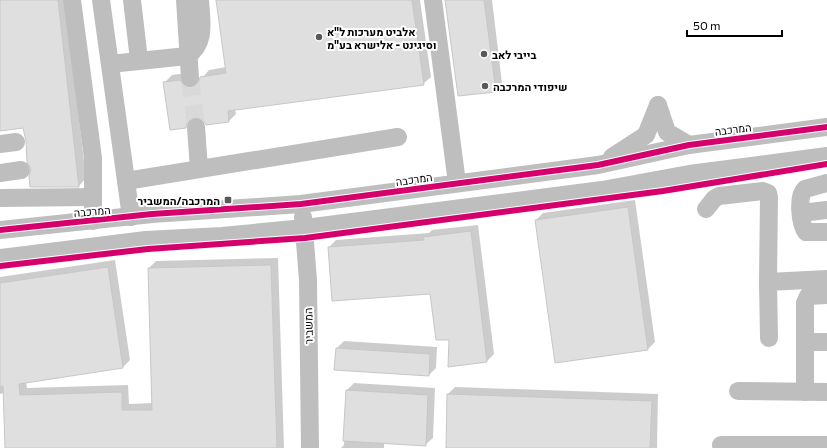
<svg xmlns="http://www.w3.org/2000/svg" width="827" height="448" viewBox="0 0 827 448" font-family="Commissioner,Heebo,sans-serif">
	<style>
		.shadow { fill: #0003 }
		.building { fill: #dfdfdf; stroke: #c7c7c7 }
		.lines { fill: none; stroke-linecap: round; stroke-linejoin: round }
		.minor-tunnel { stroke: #d9d9d9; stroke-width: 18; stroke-dasharray: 18 9; stroke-linecap: butt }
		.minor { stroke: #bebebe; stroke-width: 18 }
		.cycleway-casing { stroke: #fff; stroke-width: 8 }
		.cycleway { stroke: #d6006c; stroke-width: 6 }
		.poi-dot { fill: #595959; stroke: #fff; stroke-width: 1.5 }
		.labels { text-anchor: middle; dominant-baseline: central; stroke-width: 4; stroke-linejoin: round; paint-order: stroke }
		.poi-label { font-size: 11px; font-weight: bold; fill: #000; stroke: #fff; text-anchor: start }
		.street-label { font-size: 11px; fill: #000; stroke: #fff }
	</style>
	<rect width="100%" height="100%" fill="#fff"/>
	<g class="shadow">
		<polygon points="0,0 65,0 86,178 79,186 31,186 32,169 24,127 0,130"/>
		<polygon points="217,0 420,0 431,77 423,84 235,109 236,114 229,121 193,117 185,127 165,82 172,75 187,73 192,80 199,82 209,70 226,67"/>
		<polygon points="446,0 492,0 502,83 495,91"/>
		<polygon points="635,200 655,342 648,349 536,220 543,213"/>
		<polygon points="478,225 494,354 487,361 449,366 450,339 431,293 329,247 336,240 429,233 432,230"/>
		<polygon points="278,258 284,448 6,448 4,393 0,394 0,277 115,260 130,360 123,367 26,382 27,388 128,385 129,404 153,403 149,268 156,261"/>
		<polygon points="344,341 437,347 436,368 429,375 337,348"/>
		<polygon points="354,383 435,388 433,438 425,445 384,443 384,448 341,448 344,445 347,390"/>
		<polygon points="455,387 658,394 657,448 447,448 448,394"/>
	</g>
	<g class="building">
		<polygon points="0,0 58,0 79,187 30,187 29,176 31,169 27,162 26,141 23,128 0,131"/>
		<polygon points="216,0 412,0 424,85 228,111 229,122 206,125 201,118 195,117 187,122 186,128 170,130 163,82 180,80 185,87 191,88 199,83 200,77 226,73"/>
		<polygon points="445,0 484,0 496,92 458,96"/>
		<polygon points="628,207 648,350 555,363 535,220"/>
		<polygon points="471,231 487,362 448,367 449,340 436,340 430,294 332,301 328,247 424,240 423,237"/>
		<polygon points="271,265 277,448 5,448 3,386 0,387 0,283 108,267 123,368 19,384 20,395 122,392 122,410 152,410 148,268"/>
		<polygon points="336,348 430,354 429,376 334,370"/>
		<polygon points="346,390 428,395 426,446 343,441"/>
		<polygon points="447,394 652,401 650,448 446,448"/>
	</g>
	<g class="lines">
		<polyline class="minor-tunnel" points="190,78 196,127"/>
		<g class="minor">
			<polyline points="72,0 93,158 93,221"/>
			<polyline points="101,0 131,217"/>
			<polyline points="132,0 139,60"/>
			<polyline points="185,0 190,78"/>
			<polyline points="433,0 457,183"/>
			<path d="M110,64L187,56C207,43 201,20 200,0"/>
			<polyline points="658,105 667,132 689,145"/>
			<polyline points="196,127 199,169"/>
			<polyline points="0,144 16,142"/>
			<polyline points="612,157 646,135 658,105"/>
			<polyline points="0,173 21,170"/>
			<polyline points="126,181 398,137"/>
			<path d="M827,183L805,189C797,196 800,224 806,232H827"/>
			<polyline points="0,198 92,197"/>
			<polyline points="706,209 714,199 719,196 763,191 768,193 769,197 768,282"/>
			<polyline points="801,213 827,210"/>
			<polyline points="303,217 308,280 310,448"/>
			<polyline points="0,230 152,214 301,204 598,165 689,145 827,127"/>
			<polyline points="0,258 146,240 222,236 305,228 602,190 689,174 827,156"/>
			<polyline points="769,338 768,282 827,279"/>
			<polyline points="805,342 827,342"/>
			<polyline points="738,391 827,392"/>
			<polyline points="805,392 805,303 808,296 827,295"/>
			<polyline points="721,445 827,445"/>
		</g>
		<defs>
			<g id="cycleway">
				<polyline points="0,230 152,214 301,204 598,165 689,145 827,127"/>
				<polyline points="0,266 148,249 305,238 663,191 827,164"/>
			</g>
		</defs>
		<use href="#cycleway" class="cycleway-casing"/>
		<use href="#cycleway" class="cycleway"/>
	</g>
	<g class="poi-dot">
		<circle cx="319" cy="37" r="4"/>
		<circle cx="484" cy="54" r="4"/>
		<circle cx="485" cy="86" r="4"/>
		<rect x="224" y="196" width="8" height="8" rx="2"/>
	</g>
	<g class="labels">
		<g class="poi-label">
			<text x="327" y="31">אלביט מערכות ל"א<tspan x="327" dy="13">וסיגינט - אלישרא בע"מ</tspan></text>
			<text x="492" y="54">בייבי לאב</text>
			<text x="493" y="86">שיפודי המרכבה</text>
			<text x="220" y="200" text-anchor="end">המרכבה/המשביר</text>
		</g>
		<g class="street-label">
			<text transform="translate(733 129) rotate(-7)">המרכבה</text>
			<text transform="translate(414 179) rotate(-8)">המרכבה</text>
			<text transform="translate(92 211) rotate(-5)">המרכבה</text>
			<text transform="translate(308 326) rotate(-91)">המשביר</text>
		</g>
	</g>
	<path d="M687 30v6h95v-6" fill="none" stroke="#000000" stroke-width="2"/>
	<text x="693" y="30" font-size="12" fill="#000000" stroke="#ffffff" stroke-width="3" paint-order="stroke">50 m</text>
</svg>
